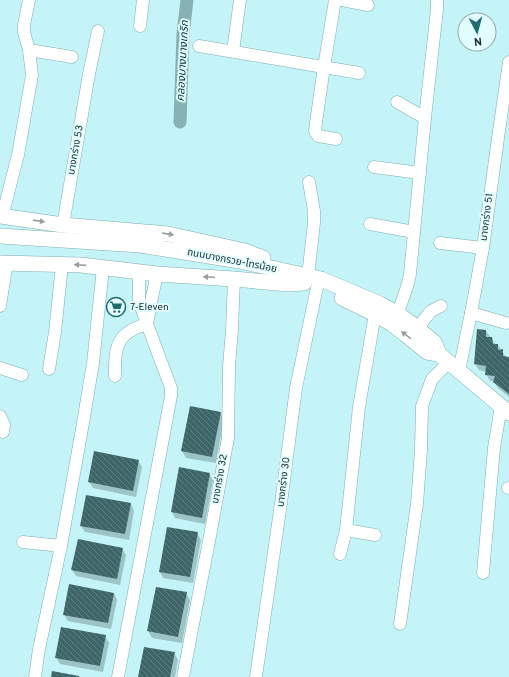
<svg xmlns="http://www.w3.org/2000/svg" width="509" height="677" viewBox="0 0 509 677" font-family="Overpass,'Noto Sans Thai',sans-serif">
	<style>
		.shadow { fill: #0003 }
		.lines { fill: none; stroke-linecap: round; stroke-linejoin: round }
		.canal { stroke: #87b1b4; stroke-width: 13 }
		.building { fill: url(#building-back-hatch) }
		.minor-casing { stroke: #80adb0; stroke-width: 13 }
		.major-casing { stroke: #80adb0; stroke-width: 16 }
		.minor { stroke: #fff; stroke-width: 12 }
		.major { stroke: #fff; stroke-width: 15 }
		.oneway { fill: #979fa0 }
		.labels { text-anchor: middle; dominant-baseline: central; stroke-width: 4; stroke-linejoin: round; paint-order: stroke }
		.street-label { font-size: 10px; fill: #182a2b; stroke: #e1fdff }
		.poi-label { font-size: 10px; fill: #182a2b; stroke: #e1fdff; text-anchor: start }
		.water-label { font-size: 11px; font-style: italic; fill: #063134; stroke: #e1fdff }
	</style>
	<defs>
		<pattern id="building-back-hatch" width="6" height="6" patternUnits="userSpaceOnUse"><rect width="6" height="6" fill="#3e6669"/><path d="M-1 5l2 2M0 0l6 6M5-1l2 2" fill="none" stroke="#5d7c7e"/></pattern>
	</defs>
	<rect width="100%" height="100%" fill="#c4f4f7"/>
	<g class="shadow">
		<polygon points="486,331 496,345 498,345 501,350 502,350 506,358 509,358 509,397 498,388 494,381 490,381 486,374 486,372 479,370 475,364"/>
		<polygon points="220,413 224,419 216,463 186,458 182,451"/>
		<polygon points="138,461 142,467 136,497 93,488 89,482"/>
		<polygon points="209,474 213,480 205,524 175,518 172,512"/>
		<polygon points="87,496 131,504 134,511 129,540 85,532 81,526"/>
		<polygon points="197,533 201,540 193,583 163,578 160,572"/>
		<polygon points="122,549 126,555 120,585 76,576 72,570"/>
		<polygon points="114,593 117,600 111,629 68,621 64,614"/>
		<polygon points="186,593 190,600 182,643 152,638 148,631"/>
		<polygon points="105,636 109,643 103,672 60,664 56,657"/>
		<polygon points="174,653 178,660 175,677 139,677"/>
	</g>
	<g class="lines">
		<polyline class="canal" points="180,122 183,34 187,0"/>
	</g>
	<g class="building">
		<polygon points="477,329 486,330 486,337 492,337 493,344 498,344 498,350 503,349 503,356 509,357 509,394 493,382 495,376 485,375 486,366 474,364"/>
		<polygon points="190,406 221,412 212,457 181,451"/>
		<polygon points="94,451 139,460 133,491 88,482"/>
		<polygon points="179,467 210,473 202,518 171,512"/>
		<polygon points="86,495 131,503 125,534 80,526"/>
		<polygon points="167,527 198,532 190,577 159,572"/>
		<polygon points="78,539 123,548 117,579 71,570"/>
		<polygon points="69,584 114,593 108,623 63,615"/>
		<polygon points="156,587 187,592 178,637 147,631"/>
		<polygon points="61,627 106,635 100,666 55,658"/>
		<polygon points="144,647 175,652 170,677 138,677"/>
		<polygon points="52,671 79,676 79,677 51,677"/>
	</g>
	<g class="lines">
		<defs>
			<g id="minor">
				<polyline points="335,0 324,67 315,130 316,133 318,136 336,139"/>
				<polyline points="342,0 368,5"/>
				<polyline points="140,26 143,0"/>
				<polyline points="199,46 359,73"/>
				<polyline points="29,50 72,57"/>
				<polyline points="233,51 240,0"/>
				<polyline points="397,102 425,118"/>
				<polyline points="374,167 420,173"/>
				<polyline points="2,217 18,155 32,75 29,50 24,32 24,25 29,0"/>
				<polyline points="370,224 414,232"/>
				<polyline points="63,225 89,74 98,31"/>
				<polyline points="440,243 483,248"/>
				<polyline points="308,276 314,223 314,211 309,182"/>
				<polyline points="0,306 7,262"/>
				<polyline points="471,313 506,323"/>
				<path d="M398,314C401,301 408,288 410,274L425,118L437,9V0"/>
				<polyline points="419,329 423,321 431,311 441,306"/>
				<polyline points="0,368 22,375"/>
				<polyline points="49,369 55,332 62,265"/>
				<polyline points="458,371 460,366 471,313 483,248 498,138 509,62"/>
				<path d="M115,376C115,363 114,344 125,335C131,329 140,326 147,324L139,301V272"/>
				<polyline points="0,416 4,425 3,432"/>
				<polyline points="508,488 509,488"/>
				<polyline points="346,530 375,535"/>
				<polyline points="23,542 61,546"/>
				<polyline points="340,554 346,530 359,407 375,314"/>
				<polyline points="483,573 494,448 501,406"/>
				<polyline points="400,624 417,504 421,450 422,406 432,379 448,363"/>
				<polyline points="35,677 39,649 61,546 83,423 93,363 103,268"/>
				<polyline points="118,677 171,396 171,388 147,324 152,297 157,274"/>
				<polyline points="183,677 194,619 210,536 228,438 229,366 232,330 234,279"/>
				<polyline points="256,677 281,503 296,388 317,287"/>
			</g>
			<g id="major">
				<polyline points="0,216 63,225 168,234 245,251 263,258"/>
				<polyline points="0,236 140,245 240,261 321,279 380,304 398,314 412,324 434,342 439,354 509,413"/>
				<polyline points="0,263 81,265 157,274 234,279 288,284 304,283"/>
				<polyline points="342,298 375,314 392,324 405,334 427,352 439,354"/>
			</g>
		</defs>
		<use href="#minor" class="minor-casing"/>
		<use href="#major" class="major-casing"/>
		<use href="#minor" class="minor"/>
		<use href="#major" class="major"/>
	</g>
	<defs><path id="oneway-solid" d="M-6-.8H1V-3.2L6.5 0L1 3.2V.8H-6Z"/></defs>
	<g class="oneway">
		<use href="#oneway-solid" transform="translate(39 221) rotate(8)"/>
		<use href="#oneway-solid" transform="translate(168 234) rotate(9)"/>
		<use href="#oneway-solid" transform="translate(80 265) rotate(-176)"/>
		<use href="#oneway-solid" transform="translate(209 277) rotate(-177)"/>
		<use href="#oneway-solid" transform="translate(406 335) rotate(-142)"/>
	</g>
	<defs>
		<symbol id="supermarket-ring" viewBox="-11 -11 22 22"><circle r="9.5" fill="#e1fdff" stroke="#1f6b70" stroke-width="1.5"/><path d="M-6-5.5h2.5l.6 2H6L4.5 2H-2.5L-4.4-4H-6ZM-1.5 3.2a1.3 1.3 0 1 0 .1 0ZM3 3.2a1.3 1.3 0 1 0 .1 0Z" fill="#1f6b70"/></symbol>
	</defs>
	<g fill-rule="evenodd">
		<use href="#supermarket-ring" x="105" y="296" width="22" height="22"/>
	</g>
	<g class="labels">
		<g class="street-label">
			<text transform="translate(76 150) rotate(-80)">บางกร่าง 53</text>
			<text transform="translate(487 217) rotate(-83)">บางกร่าง 51</text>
			<text transform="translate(232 261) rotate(11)">ถนนบางกรวย-ไทรน้อย</text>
			<text transform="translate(220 479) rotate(-80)">บางกร่าง 32</text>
			<text transform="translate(284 482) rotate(-83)">บางกร่าง 30</text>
		</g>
		<g class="poi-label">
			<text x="130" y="307">7-Eleven</text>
		</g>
		<g class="water-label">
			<text transform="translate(183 61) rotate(-87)">คลองบางนางเกริก</text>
		</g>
	</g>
	<g transform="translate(477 32) rotate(174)"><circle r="19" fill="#e1fdff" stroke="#91a9aa"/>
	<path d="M0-3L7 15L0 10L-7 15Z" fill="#1f6b70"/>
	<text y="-6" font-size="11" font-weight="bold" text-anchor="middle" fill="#182a2b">N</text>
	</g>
</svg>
